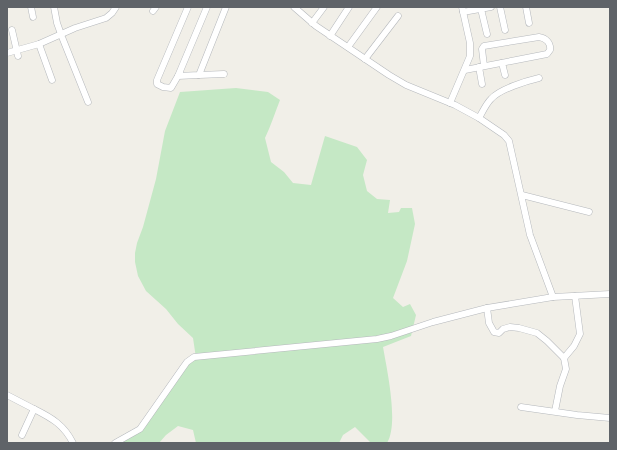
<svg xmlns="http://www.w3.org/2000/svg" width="617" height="450" viewBox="0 0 617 450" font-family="Lato,sans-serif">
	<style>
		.green { fill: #c5e8c5 }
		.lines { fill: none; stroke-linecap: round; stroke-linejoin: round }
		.minor-casing { stroke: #b5b8bc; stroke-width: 7 }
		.minor { stroke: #fff; stroke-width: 6 }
	</style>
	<rect width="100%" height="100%" fill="#f1efe8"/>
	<path class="green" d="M236,88L268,92L280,100C275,113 271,125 265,138L271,162L284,172L293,183L311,185L325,136L357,147L367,160L363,175L367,191L377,199L390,200L388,213L399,212L401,208H412L415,224L407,261L393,298L403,307L410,304L416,315L411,336L383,347C387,370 399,424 387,443H371L355,427L343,435L339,443H196L193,430L178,426L166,435L159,443H119L134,434L189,364L196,358L193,338L178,324L166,309L146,291L138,276L135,262V253L137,243L143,227L156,179L165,131L180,92C199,91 217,89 236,88Z"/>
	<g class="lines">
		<defs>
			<g id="minor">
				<polyline points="31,7 33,17"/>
				<polyline points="54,7 57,23 62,37 88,102"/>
				<polyline points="207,7 178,76 199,75 226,7"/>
				<polyline points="294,7 316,26 389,75 406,85 455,105 479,118 504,135 509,141 530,235 553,297"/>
				<polyline points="500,7 505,30"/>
				<polyline points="526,7 529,23"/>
				<polyline points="481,9 487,34"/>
				<polyline points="153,11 156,7"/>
				<polyline points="463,12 491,7"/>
				<polyline points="312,23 324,7"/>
				<polyline points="12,30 18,56"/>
				<polyline points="330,36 349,7"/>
				<polyline points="39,44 52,80"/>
				<polyline points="348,47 377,7"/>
				<polyline points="7,53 39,44 75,28 106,18 112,13 116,7"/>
				<polyline points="365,59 398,16"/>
				<polyline points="502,63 505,75"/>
				<polyline points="479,67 482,84"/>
				<path d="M465,70L547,54L550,50C551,43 546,38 539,37L484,46L482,49L484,66"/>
				<polyline points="199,75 224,74"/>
				<polyline points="178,76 171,88 163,87 157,84 157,80 188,7"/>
				<polyline points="450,103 470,56 470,43 462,7"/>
				<path d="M479,118C483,111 486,104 491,99C500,89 526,81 539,78"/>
				<polyline points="522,195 589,212"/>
				<polyline points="487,308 489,323 494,332 499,333 503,329 510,327 519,328 537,333 547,341 564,358 566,369 560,386 555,411"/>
				<polyline points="564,358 574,346 580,334 575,296"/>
				<polyline points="7,395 34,409"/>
				<polyline points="521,407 577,415 610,418"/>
				<path d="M22,435L34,409C52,418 64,425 73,443"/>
				<polyline points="115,443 140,429 182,369 187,362 194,357 377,339 391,336 433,322 487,308 553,297 610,294"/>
			</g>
		</defs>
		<use href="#minor" class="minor-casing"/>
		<use href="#minor" class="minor"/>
	</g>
	<rect width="617" height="450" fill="none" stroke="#5f6368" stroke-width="16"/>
</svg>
